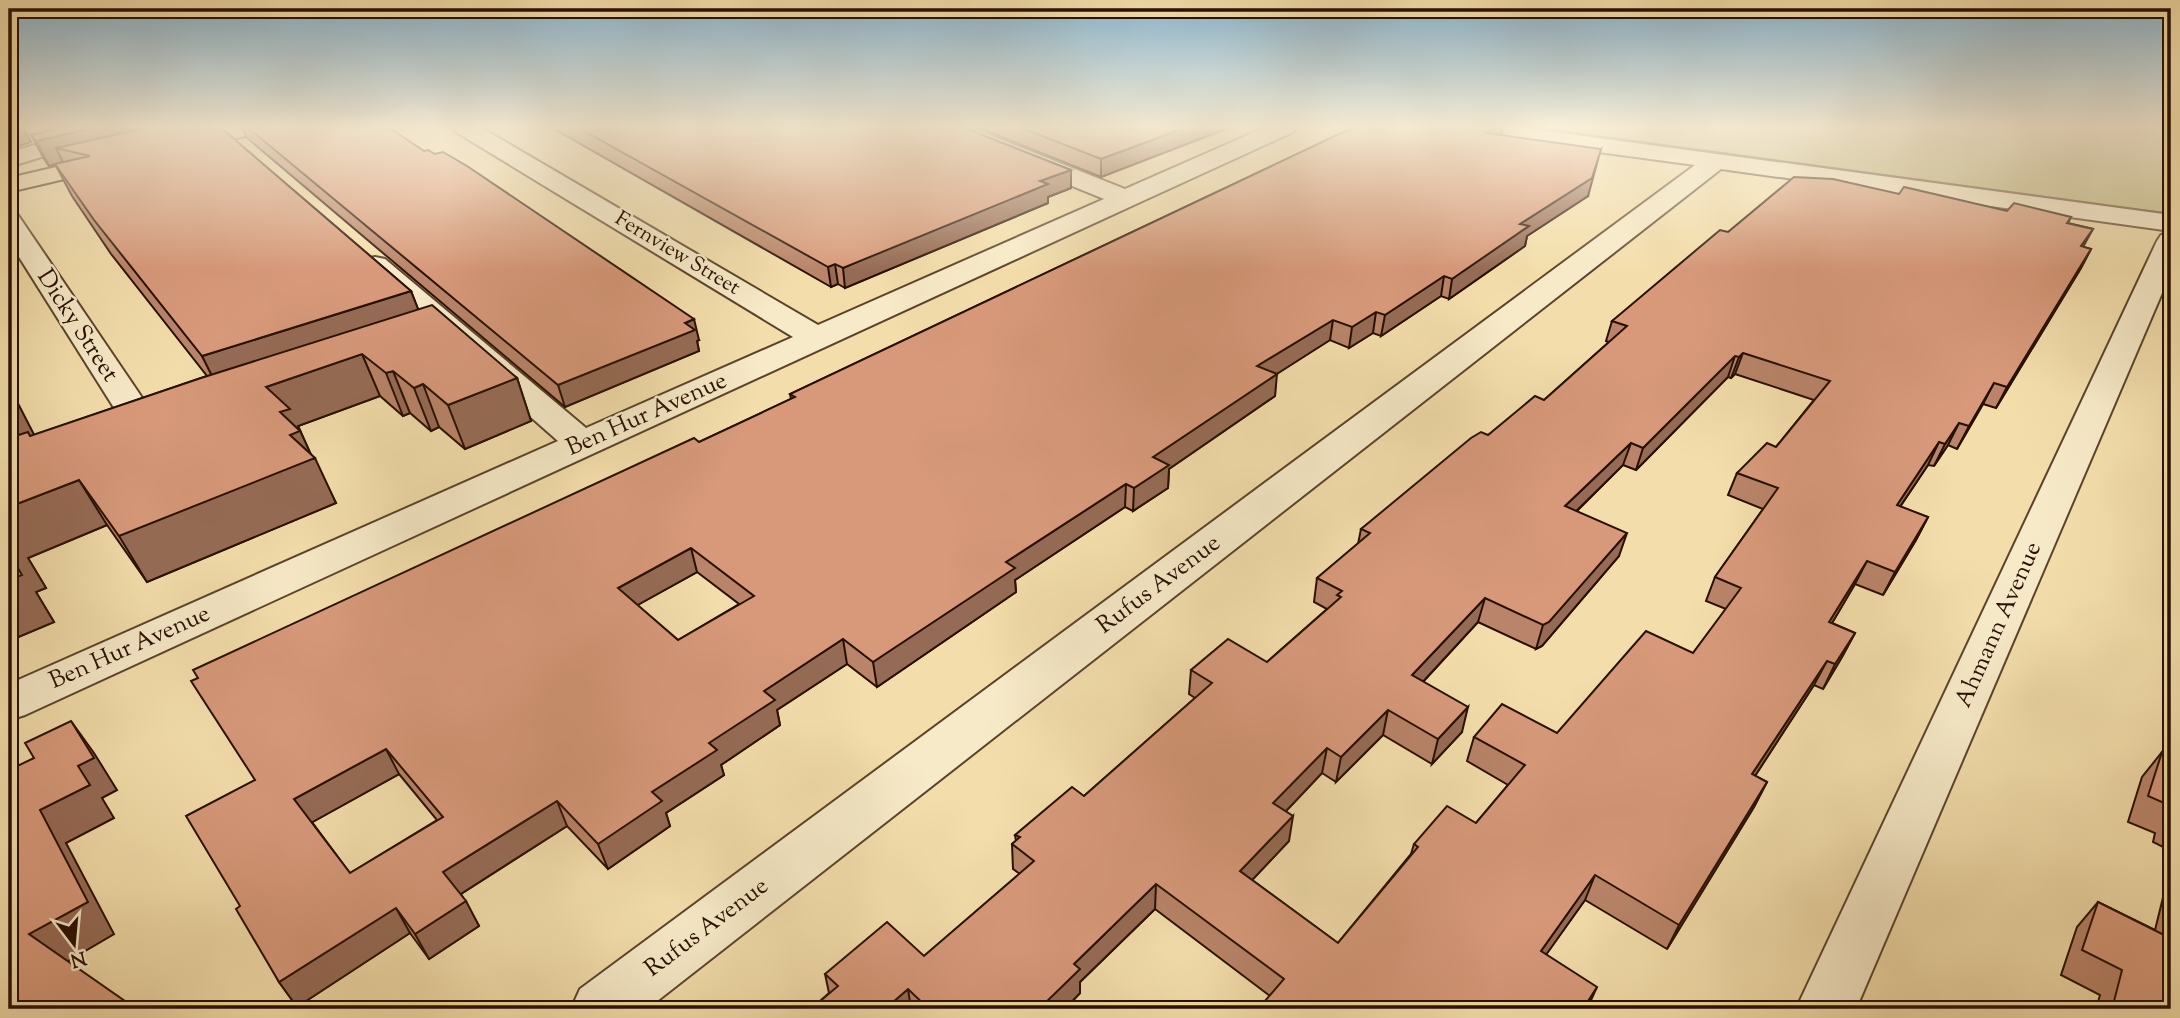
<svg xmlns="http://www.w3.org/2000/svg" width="2180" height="1018" viewBox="0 0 2180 1018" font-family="'Sorts Mill Goudy',serif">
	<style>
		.green { fill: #c3bf84; stroke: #766742; stroke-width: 2 }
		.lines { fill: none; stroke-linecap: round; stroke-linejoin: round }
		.minor-casing { stroke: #5b432b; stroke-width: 4 }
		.major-casing { stroke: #280f00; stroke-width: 4 }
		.minor { fill: #f7eac8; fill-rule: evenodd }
		.major { fill: #f3deab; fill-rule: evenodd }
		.wall { fill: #b98469; stroke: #280f00; stroke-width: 2; fill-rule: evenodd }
		.shaded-wall { fill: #966b55; stroke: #280f00; stroke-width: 2 }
		.building { fill: #d7997a; stroke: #280f00; stroke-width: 2; fill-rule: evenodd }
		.labels { text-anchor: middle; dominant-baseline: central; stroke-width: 5; stroke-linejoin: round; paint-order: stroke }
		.far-street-label { font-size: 21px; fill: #280f00; stroke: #f7eac8 }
		.street-label { font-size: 24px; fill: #280f00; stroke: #f7eac8 }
	</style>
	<rect width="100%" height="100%" fill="#f3deab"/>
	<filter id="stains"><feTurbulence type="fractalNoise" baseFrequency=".00286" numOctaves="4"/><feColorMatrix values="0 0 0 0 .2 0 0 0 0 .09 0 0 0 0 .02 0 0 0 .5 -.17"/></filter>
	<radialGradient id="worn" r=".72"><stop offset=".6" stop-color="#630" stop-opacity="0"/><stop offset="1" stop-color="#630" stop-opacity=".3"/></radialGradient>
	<polygon class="green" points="1542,127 2171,127 2171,214 1540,128"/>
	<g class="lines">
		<defs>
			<g id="minor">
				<polygon points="101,127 143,127 140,132 73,147 9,167 9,152"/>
				<polygon points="453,127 480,127 818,325 1104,199 940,132 937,127 969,127 1125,189 1266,127 1296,127 1293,132 1136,204 25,715 9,720 9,684 558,441 365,271 361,265 365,259 375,257 385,259 586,428 793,337 456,132"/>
				<polygon points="1454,127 1517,127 2171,215 2171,231 1721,169 647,1009 571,1009 580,989 1695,165 1465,134 1457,132"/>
				<polygon points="9,213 18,215 164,430 158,437 146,441 134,437 128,430 9,241"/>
				<polygon points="2171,233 2171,272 1856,1009 1796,1009 2157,241 2161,235"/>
			</g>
			<g id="major">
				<polygon points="224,127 265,127 262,132 178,152 170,150 166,145 170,140"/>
				<polygon points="112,154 120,156 124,161 120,166 9,192 9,178"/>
			</g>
		</defs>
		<use href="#minor" class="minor-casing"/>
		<use href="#major" class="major-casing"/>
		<use href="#minor" class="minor"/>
		<use href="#major" class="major"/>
	</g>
	<g class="wall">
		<polygon points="48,127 220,127 411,291 418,309 517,378 531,421 465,449 439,427 431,431 410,413 403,416 380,396 298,426 310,453 336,503 147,582 107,525 28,558 46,588 36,592 54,622 9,641 34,435 207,376 111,254 72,196 55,164 49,166 44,159 31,135 54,129"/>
		<polygon points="242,127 388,127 699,340 697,341 699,351 565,407 247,138"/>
		<polygon points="555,127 962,127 1071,170 1071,188 1048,197 1048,203 845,288 838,284 831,287 556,130"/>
		<polygon points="977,127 1231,127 1101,177"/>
		<path d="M1354,127H1503L1501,135L1588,196L1527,236L1525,246L1449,299L1441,296L1381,336L1373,333L1349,348L1330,340L1276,374L1275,396L1169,469L1168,488L1133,511L1125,507L1015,580L1016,592L877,687L847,664L777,710L780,725L721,765L724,775L666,813L670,826L608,869L567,826L461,894L479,926L429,959L410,933L297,1007L279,982L240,906L255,780L699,442L791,399L790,394ZM697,572L739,604L678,640L637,605ZM399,774L437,820L350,873L312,822Z"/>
		<path d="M1899,194L2007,211L2071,217L2068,223L2093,229L2083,247L2091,249L2081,268L1996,408L1983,404L1957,449L1948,445L1934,466L1928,465L1900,507L1928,517L1916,540L1883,595L1855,584L1832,623L1855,633L1842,657L1823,689L1814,685L1755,776L1767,782L1754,807L1667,949L1585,900L1546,954L1270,996L1155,909L1080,982V993L1065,1009H811L829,993L825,974L924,956L1020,874L1013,869L1012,844L1016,841L1015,835L1084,796L1195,698L1189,694L1191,670L1267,662L1327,609L1314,602L1317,578L1358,544L1361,529L1488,435L1544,400L1609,342L1606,341L1612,321L1728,232ZM1735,374L1814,400L1776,447L1737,473L1728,495L1763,509L1715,577L1706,601L1726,609L1693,653L1557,733L1474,737L1467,761L1508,785L1476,823L1414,844L1411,854L1338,943L1252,880L1289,841L1286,811L1322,773L1336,782L1383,735L1432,764L1462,732L1423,682L1478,622L1536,649L1542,646L1619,556L1577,511L1623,465L1636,470L1728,377L1731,378Z"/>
		<polygon points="2171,737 2171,851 2153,842 2155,833 2128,822 2142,777 2162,752 2167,754"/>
		<polygon points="2171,865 2171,1009 2096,1009 2100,995 2061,975 2077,927 2098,902 2155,930"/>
	</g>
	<g class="shaded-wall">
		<polygon points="9,127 23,127 31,142 9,149"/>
		<polygon points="98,127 212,127 56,148 63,162 49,166 36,141"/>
		<polygon points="1187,127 1231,127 1101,177 1101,159"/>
		<polygon points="1498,127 1503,127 1500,141 1487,133"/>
		<polygon points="1601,149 1588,196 1527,236 1525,246 1449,299 1452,279 1520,224"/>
		<polygon points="1071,170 1071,188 1048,197 1048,203 845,288 843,268 1040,181"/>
		<polygon points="2091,249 2081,268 1996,408 2007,387"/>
		<polygon points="835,264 838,284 831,287 828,267"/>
		<polygon points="1444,276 1441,296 1381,336 1385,315"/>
		<polygon points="411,291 425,327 221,394 202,356"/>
		<polygon points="1376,312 1373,333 1349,348 1352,327"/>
		<polygon points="694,319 699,340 697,341 699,351 565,407 558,385"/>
		<polygon points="1333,320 1330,340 1255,388 1257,366"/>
		<polygon points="1743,353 1735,374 1731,378 1739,357"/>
		<polygon points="362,354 380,396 298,426 313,459 315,458 336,503 147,582 119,536 266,387"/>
		<polygon points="1735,356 1728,377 1636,470 1643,448"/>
		<polygon points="393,371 410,413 403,416 386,373"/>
		<polygon points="1277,374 1275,396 1169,469 1168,488 1133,511 1134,488 1153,457"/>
		<polygon points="517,378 531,421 465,449 448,405"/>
		<polygon points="1994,383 1983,404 1957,449 1969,426"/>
		<polygon points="423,384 439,427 431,431 414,388"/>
		<polygon points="9,386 43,452 9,464"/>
		<polygon points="1959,423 1948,445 1934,466 1945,444"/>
		<polygon points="1939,442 1928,465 1885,529 1897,505"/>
		<polygon points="1631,443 1623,465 1558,529 1565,506"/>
		<polygon points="79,480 107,525 28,558 46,588 36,592 54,622 9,641 9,507"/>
		<polygon points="1126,484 1125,507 1015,580 1016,592 877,687 873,662 1006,562"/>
		<polygon points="1928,517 1916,540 1883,595 1895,572"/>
		<polygon points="1627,533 1619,556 1542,646 1536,649 1543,625"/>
		<polygon points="691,548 697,572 625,612 618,588"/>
		<polygon points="1867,561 1855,584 1818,647 1829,622"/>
		<polygon points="1485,598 1478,622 1406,700 1412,675"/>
		<polygon points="1855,633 1842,657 1823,689 1835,664"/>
		<polygon points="843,639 847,664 777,710 780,725 721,765 724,775 666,813 670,826 608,869 598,844 652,792 709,743 764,691"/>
		<polygon points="1827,661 1814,685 1740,799 1752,774"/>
		<polygon points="1468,707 1462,732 1432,764 1438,739"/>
		<polygon points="1388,710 1383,735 1336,782 1341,757"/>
		<polygon points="71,721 94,753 117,790 102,798 114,818 66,843 114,934 58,967 29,934 40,810 78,766"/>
		<polygon points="1327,748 1322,773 1270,828 1273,803"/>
		<polygon points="386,749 399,774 309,824 294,799"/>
		<polygon points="1767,782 1754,807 1667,949 1679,925"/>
		<polygon points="557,801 567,826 456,897 443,872"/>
		<polygon points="1293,816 1289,841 1237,896 1240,871"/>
		<polygon points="1595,875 1585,900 1531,976 1541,951"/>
		<polygon points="1156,884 1155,909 1080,982 1080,993 1065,1009 1039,1009 1074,964"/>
		<polygon points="466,901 479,926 429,959 415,934"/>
		<polygon points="396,908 410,933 297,1007 279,982"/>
		<polygon points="1597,987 1587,1009 1583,1009"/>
		<polygon points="908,989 911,1009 885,1009"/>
	</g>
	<g class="building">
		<polygon points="62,127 98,127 36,141 31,135"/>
		<polygon points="151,127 220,127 411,291 202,356 94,220 55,164 90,156 56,148"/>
		<polygon points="247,127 388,127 424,151 428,150 435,154 443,152 467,166 694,319 685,323 695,330 558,385"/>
		<polygon points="577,127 962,127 1071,170 1040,181 1048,184 843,268 835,264 828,267"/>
		<polygon points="1019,127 1187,127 1101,159"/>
		<path d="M1354,127H1498L1487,133L1601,149L1592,178L1520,224L1529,226L1452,279L1444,276L1385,315L1376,312L1352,327L1333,320L1257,366L1277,374L1153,457L1169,465L1134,488L1126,484L1006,562L1015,568L873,662L843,639L764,691L775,700L709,743L717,750L652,792L662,801L598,844L557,801L443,872L466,901L415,934L396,908L279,982L236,909L240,906L186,816L255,780L191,681L198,678L193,670L694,438L699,442L795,397L790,394ZM691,548L754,596L678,640L618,588ZM386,749L443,817L350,873L294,799Z"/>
		<path d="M1794,177L1833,179L1899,194L1904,187L2007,211L2014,203L2071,217L2067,223L2093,229L2081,246L2091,249L2007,387L1994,383L1969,426L1959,423L1945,444L1939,442L1897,505L1928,517L1895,572L1867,561L1829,622L1855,633L1835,664L1827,661L1752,774L1767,782L1679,925L1595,875L1541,951L1597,987L1583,1009H1258L1284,979L1156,884L1074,964L1080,969L1039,1009H929L908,989L885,1009H811L838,986L825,974L887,922L924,956L1034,861L1012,844L1020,837L1015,835L1072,787L1084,796L1212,683L1191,670L1228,639L1267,662L1341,597L1337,595L1342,591L1317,578L1370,533L1361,529L1471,438L1481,432L1488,435L1535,396L1544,400L1627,326L1612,321L1720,230L1728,232ZM1743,353L1830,381L1776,447L1767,443L1737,473L1778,488L1715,577L1741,588L1693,653L1646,631L1557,733L1502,704L1474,737L1525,765L1476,823L1447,806L1414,844L1418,847L1338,943L1240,871L1293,816L1273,803L1327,748L1341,757L1388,710L1438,739L1468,707L1412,675L1485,598L1543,625L1549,622L1627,533L1565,506L1631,443L1643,448L1735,356L1739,357Z"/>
		<polygon points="432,305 517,378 448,405 423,384 414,388 393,371 386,373 362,354 266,387 290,409 280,412 300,431 290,435 315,458 119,536 79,480 9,507 9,438 28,432 30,436 201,378"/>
		<polygon points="9,395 16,408 9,410"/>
		<polygon points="9,532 15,541 9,544"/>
		<polygon points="9,553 22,575 9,580"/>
		<polygon points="71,721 94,758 78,766 90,785 40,810 88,902 29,934 132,1006 127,1009 9,1009 9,770 34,758 25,743"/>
		<polygon points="2162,752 2171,756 2171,806 2148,796"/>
		<polygon points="2098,902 2170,938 2171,933 2171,1009 2112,1009 2122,970 2082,950"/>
	</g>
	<linearGradient id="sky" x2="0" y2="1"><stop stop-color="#8ab7d1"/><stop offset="0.47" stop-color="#faf0d9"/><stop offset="1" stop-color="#faf0d9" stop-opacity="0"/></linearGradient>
	<rect width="2180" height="270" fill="url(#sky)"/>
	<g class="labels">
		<g class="far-street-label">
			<text transform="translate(677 254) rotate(31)">Fernview Street</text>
		</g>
		<g class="street-label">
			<text transform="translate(77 326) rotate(57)">Dicky Street</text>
			<text transform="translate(647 415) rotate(-24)">Ben Hur Avenue</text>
			<text transform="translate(1159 585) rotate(-37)">Rufus Avenue</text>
			<text transform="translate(1999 625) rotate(-66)">Ahmann Avenue</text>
			<text transform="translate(130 648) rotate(-24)">Ben Hur Avenue</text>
			<text transform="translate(707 928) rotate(-37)">Rufus Avenue</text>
		</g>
	</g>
	<rect width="2180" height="1018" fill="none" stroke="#f3deab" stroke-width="35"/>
	<rect x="10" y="10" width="2159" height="997" fill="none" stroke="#280f00" stroke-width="3.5"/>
	<rect x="18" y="18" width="2145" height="983" fill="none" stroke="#280f00" stroke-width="2"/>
	<g transform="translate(74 944) rotate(164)" stroke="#f7eac8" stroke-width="5" paint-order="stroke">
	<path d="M0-5L12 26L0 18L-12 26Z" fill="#280f00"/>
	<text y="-10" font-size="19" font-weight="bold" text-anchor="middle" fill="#280f00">N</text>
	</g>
	<rect width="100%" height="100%" filter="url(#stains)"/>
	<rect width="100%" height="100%" fill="url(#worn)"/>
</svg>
